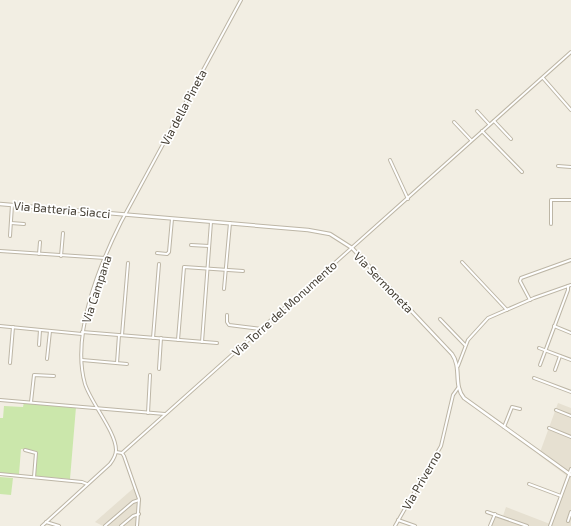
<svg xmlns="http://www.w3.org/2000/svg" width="571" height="526" viewBox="0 0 571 526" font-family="'Exo 2',sans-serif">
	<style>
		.residential { fill: #e6e0d1 }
		.green { fill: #cbe7ab }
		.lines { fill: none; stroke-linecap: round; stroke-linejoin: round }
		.minor-casing { stroke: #bdb6a6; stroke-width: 4 }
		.tertiary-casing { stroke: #bdb6a6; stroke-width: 4.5 }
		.minor { stroke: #fff; stroke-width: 2 }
		.tertiary { stroke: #fff; stroke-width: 2.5 }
		.labels { text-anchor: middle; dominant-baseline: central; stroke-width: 3.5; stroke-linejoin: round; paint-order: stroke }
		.street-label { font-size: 12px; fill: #443e33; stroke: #fff }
	</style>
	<rect width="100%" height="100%" fill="#f2eee3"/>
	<g class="residential">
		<polygon points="558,403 571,408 571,526 489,526 494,513 503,516 506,507 550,524 567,476 539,455"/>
		<polygon points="136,486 141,501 139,526 103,526 95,522"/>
	</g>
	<g class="green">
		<polygon points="24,402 76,407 70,479 35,476 37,451 21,449 19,474 0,473 0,418 3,418 4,406 23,407"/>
		<polygon points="0,477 13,478 11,495 0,494"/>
	</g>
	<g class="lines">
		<defs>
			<g id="minor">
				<polyline points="543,78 571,110"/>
				<polyline points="477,111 489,124"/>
				<polyline points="494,121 511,139"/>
				<polyline points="454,122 471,140"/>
				<polyline points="482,131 522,172"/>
				<polyline points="390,160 408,199"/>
				<polyline points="558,166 571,167"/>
				<polyline points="11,223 24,224"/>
				<polyline points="551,224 551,200 571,200"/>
				<polyline points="10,236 12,205"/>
				<polyline points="191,245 209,246"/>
				<polyline points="0,251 105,258"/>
				<polyline points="157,253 167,254 169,252 172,219"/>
				<polyline points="39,254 40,242"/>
				<polyline points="61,256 63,233"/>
				<polyline points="462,262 507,310"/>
				<polyline points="224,289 230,223"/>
				<polyline points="530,300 520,281 521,278 571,260"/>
				<polyline points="227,315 227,322 229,325 261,329"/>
				<polyline points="440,319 465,345"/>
				<polyline points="0,326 82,334"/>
				<polyline points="554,326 571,333"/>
				<polyline points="82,332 217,343"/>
				<polyline points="122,335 128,263"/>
				<polyline points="153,338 159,264"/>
				<polyline points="178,340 184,267 243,271"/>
				<polyline points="202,342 211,222"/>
				<polyline points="39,345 40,330"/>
				<polyline points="539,348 571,360"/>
				<polyline points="47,359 50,331"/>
				<polyline points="82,360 127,364"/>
				<polyline points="10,363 13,327"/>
				<polyline points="117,363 119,335"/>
				<polyline points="540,365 568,290 568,286"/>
				<polyline points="458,366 468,340 488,318 534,298 571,285"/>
				<polyline points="159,369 161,338"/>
				<polyline points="555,370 560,356"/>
				<polyline points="534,378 571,392"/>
				<polyline points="0,400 165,414"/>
				<polyline points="31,402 34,375 54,376"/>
				<polyline points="556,410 571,416"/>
				<polyline points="148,413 150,375"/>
				<polyline points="504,427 512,407 520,409"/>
				<polyline points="549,428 571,437"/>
				<polyline points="25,450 36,453 34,477"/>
				<polyline points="116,452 122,453 124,456 139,499 137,526"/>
				<polyline points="122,453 571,52"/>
				<polyline points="0,474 82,482 87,484"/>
				<polyline points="529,484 561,496"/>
				<polyline points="487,512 527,526"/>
				<polyline points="398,520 415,526"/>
				<polyline points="568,521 571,512"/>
				<polyline points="46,522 59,526"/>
				<path d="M42,526L110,464C113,460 116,456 116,450C116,432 91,403 85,384C71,335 99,266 121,222L241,0"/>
				<polyline points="105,526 133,502 139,500"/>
				<polyline points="121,526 133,516 139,514"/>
				<polyline points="395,526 441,446 453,395 458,388"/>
				<polyline points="490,526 495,514"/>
				<polyline points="550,526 571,469"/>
			</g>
			<path id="tertiary" d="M0,204L308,230L330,234L352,248L452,354C462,368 453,385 464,398L571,475"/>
		</defs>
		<use href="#minor" class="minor-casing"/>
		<use href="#tertiary" class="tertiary-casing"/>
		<use href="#minor" class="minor"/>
		<use href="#tertiary" class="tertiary"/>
	</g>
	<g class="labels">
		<g class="street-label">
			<text transform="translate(183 107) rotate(-62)">Via della Pineta</text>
			<text transform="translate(62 209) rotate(5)">Via Batteria Siacci</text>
			<text transform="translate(384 282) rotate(46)">Via Sermoneta</text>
			<text transform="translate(96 289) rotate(-72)">Via Campana</text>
			<text transform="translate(284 308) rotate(-42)">Via Torre del Monumento</text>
			<text transform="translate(421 480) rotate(-60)">Via Priverno</text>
		</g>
	</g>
</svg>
